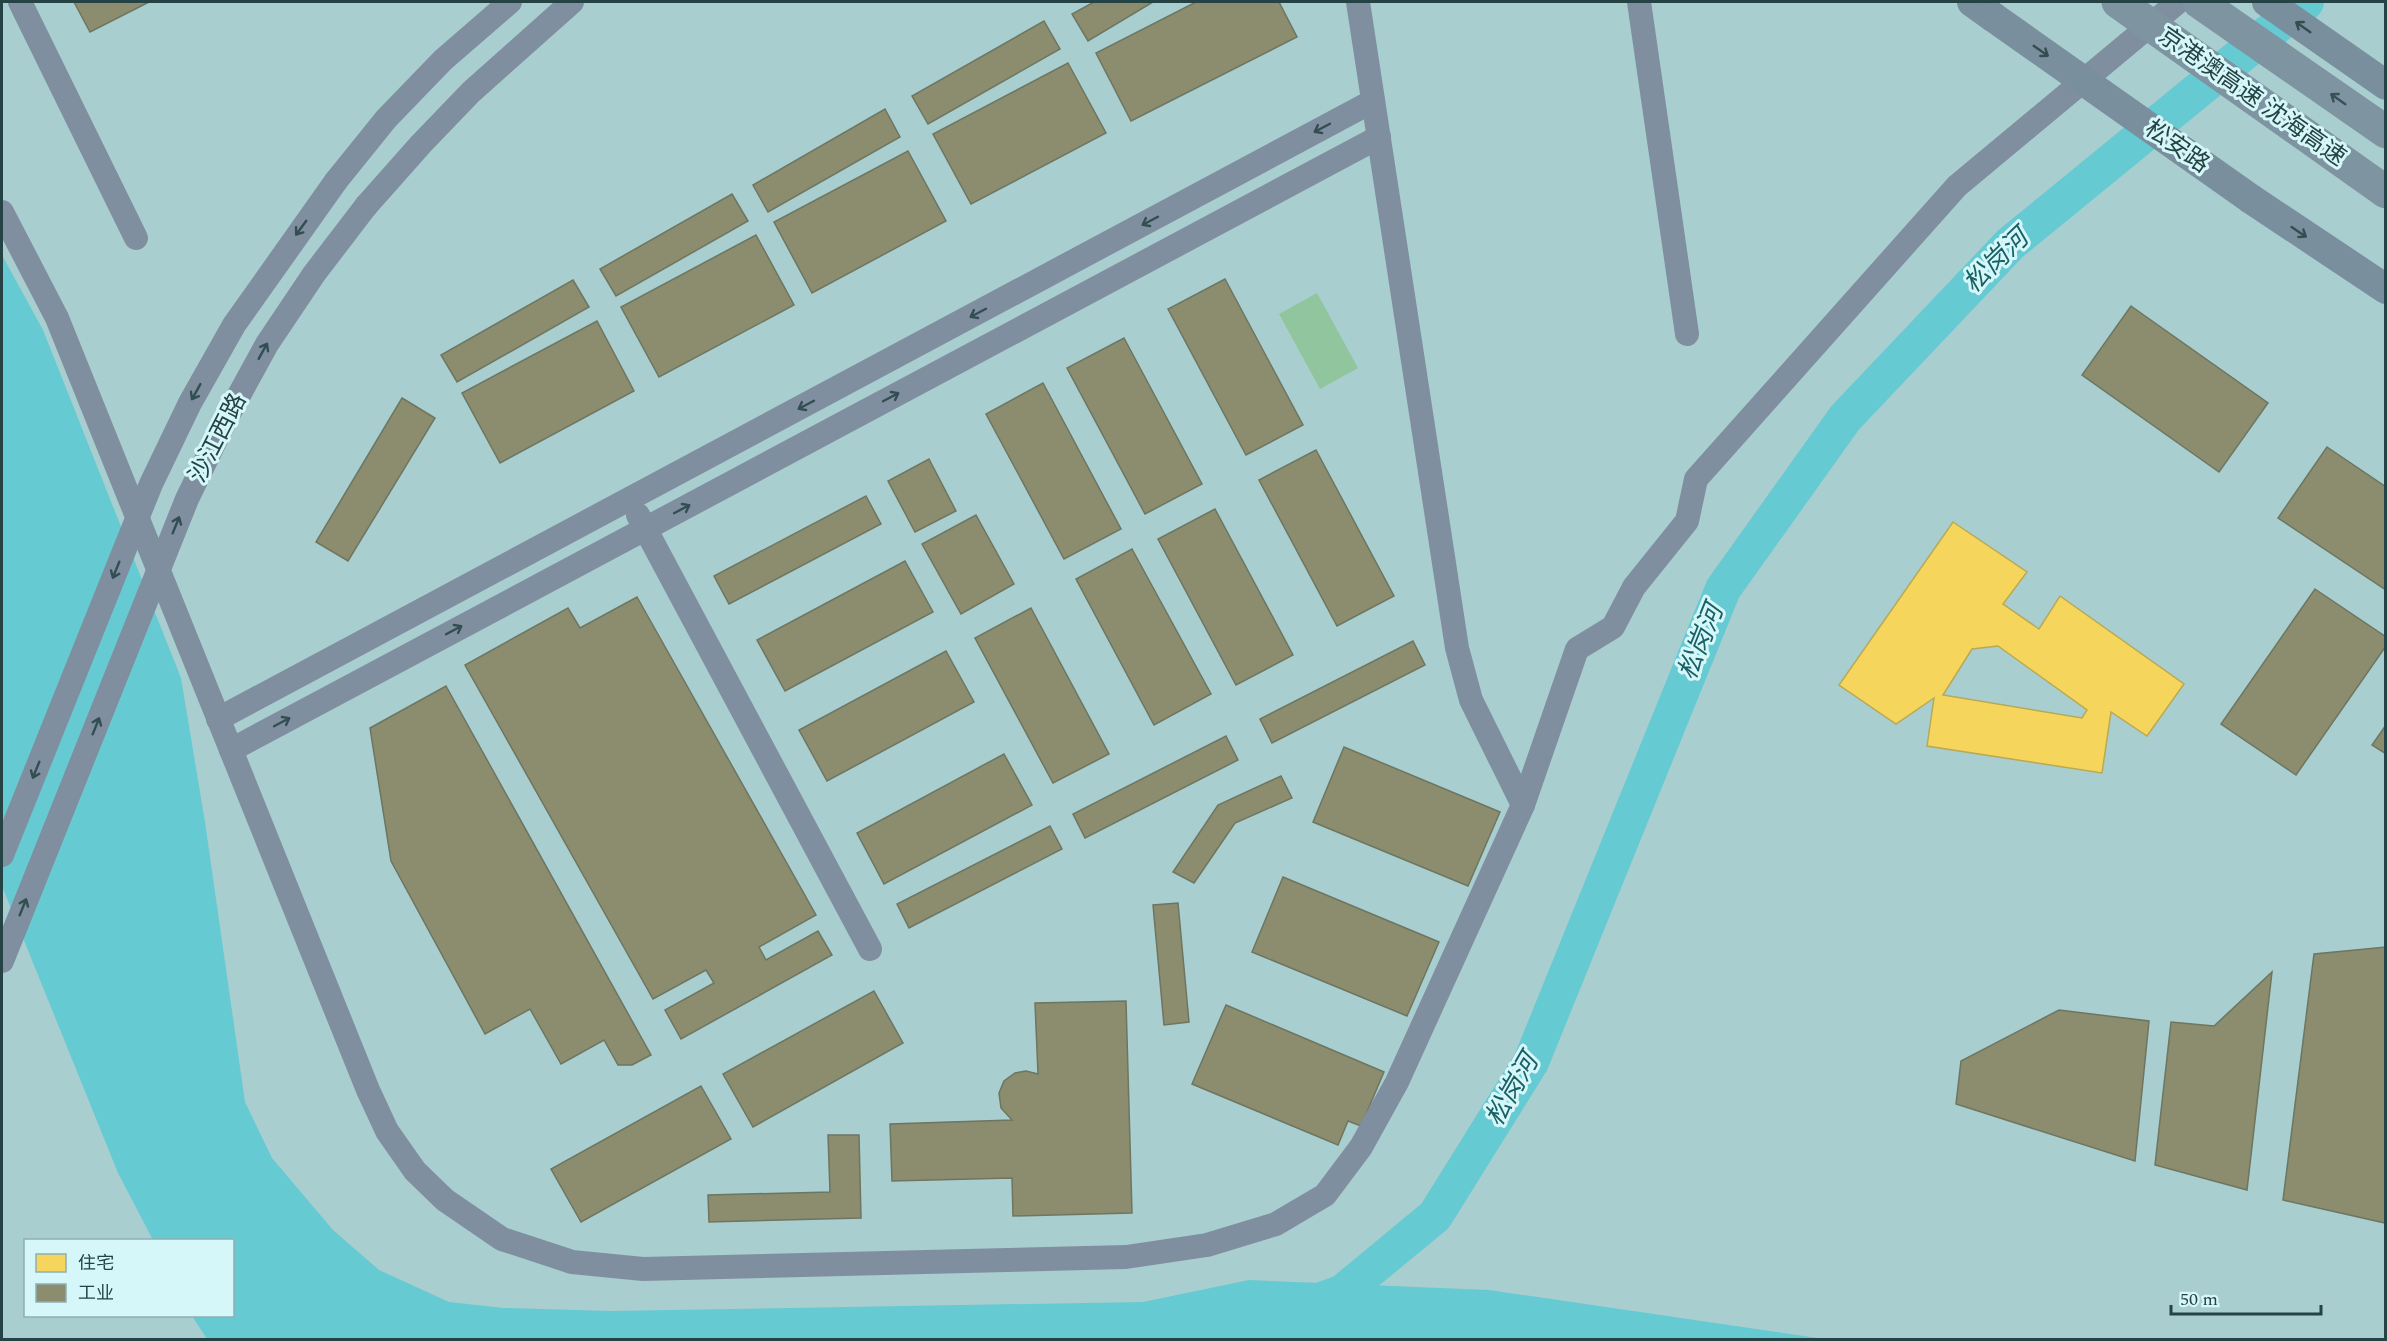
<svg xmlns="http://www.w3.org/2000/svg" width="2387" height="1341" viewBox="0 0 2387 1341" font-family="Spectral,'Noto Sans SC',serif">
	<style>
		.green { fill: #90c59d }
		.water { fill: #65cad1 }
		.homes { fill: #f6d55c; stroke: #b7a955; stroke-width: 1.5; fill-rule: evenodd }
		.industry { fill: #8c8c6e; stroke: #6d7661; stroke-width: 1.5 }
		.lines { fill: none; stroke-linecap: round; stroke-linejoin: round }
		.river { stroke: #65cad1; stroke-width: 36 }
		.minor { stroke: #808fa0; stroke-width: 24 }
		.major { stroke: #7a8f9d; stroke-width: 30 }
		.highway { stroke: #7e94a0; stroke-width: 33 }
		.minor-bridge { stroke: #808fa0; stroke-width: 24 }
		.major-bridge { stroke: #7a8f9d; stroke-width: 30 }
		.highway-bridge { stroke: #7e94a0; stroke-width: 33 }
		.oneway { stroke: #324e51 }
		.oneway2 { stroke: #375256 }
		.oneway3 { stroke: #334e52 }
		.labels { text-anchor: middle; dominant-baseline: central; stroke-width: 6; stroke-linejoin: round; paint-order: stroke }
		.street-label { font-size: 24px; fill: #254244; stroke: #d6f7f9 }
		.water-label { font-size: 26px; font-style: italic; fill: #196065; stroke: #d6f7f9 }
	</style>
	<rect width="100%" height="100%" fill="#a9ced0"/>
	<polygon class="green" points="1317,293 1358,368 1320,389 1279,314"/>
	<polygon class="water" points="2,255 43,330 181,678 205,822 245,1102 272,1158 333,1230 379,1270 449,1302 504,1308 610,1311 1143,1302 1249,1280 1489,1290 1824,1339 207,1339 192,1316 232,1316 232,1240 153,1240 118,1173 2,886"/>
	<path class="homes" d="M1953,522L2027,572L2003,604L2039,629L2060,596L2184,684L2147,736L2111,712L2102,773L1927,746L1934,698L1896,724L1839,685ZM1998,646L2087,710L2082,718L1943,695L1972,649Z"/>
	<g class="industry">
		<polygon points="74,2 149,2 90,32"/>
		<polygon points="1094,2 1153,2 1088,41 1072,14"/>
		<polygon points="1196,2 1279,2 1297,37 1131,121 1096,53"/>
		<polygon points="1044,21 1060,49 928,124 912,96"/>
		<polygon points="1068,63 1106,133 971,204 933,134"/>
		<polygon points="885,109 900,137 768,212 753,185"/>
		<polygon points="908,151 946,221 812,293 774,222"/>
		<polygon points="732,194 748,221 616,296 600,269"/>
		<polygon points="756,235 794,305 659,377 621,307"/>
		<polygon points="1225,279 1303,425 1246,455 1168,309"/>
		<polygon points="573,280 589,307 457,382 441,355"/>
		<polygon points="2131,306 2268,403 2219,472 2082,375"/>
		<polygon points="597,321 634,391 500,463 462,393"/>
		<polygon points="1124,338 1202,484 1145,514 1067,368"/>
		<polygon points="1043,383 1121,529 1064,559 986,414"/>
		<polygon points="402,398 435,418 348,561 316,542"/>
		<polygon points="2327,447 2386,487 2386,590 2278,518"/>
		<polygon points="1316,450 1394,596 1337,626 1259,480"/>
		<polygon points="929,459 956,511 915,532 888,481"/>
		<polygon points="866,496 881,524 729,604 714,576"/>
		<polygon points="1215,509 1293,655 1236,685 1158,539"/>
		<polygon points="976,515 1014,584 961,614 922,544"/>
		<polygon points="1132,549 1211,694 1154,725 1076,579"/>
		<polygon points="905,561 933,612 785,691 757,640"/>
		<polygon points="2315,589 2386,637 2386,646 2296,775 2221,724"/>
		<polygon points="637,597 816,915 759,947 766,960 818,931 832,955 681,1039 665,1010 714,983 706,970 653,999 465,665 568,608 580,628"/>
		<polygon points="1031,608 1109,754 1053,783 975,638"/>
		<polygon points="1413,641 1425,665 1272,743 1260,719"/>
		<polygon points="946,651 974,702 827,781 799,730"/>
		<polygon points="446,686 651,1055 632,1065 618,1065 604,1040 561,1064 530,1009 485,1034 391,861 370,728"/>
		<polygon points="2386,725 2386,754 2372,745"/>
		<polygon points="1226,736 1238,760 1085,838 1073,814"/>
		<polygon points="1344,747 1500,812 1468,886 1313,822"/>
		<polygon points="1004,754 1032,805 884,884 857,833"/>
		<polygon points="1281,776 1292,798 1235,823 1194,883 1173,872 1218,805"/>
		<polygon points="1050,826 1062,849 909,928 897,904"/>
		<polygon points="1283,877 1439,942 1407,1016 1252,952"/>
		<polygon points="1178,903 1189,1022 1164,1025 1153,905"/>
		<polygon points="2386,947 2386,1218 2385,1223 2283,1200 2314,954"/>
		<polygon points="2272,972 2247,1190 2155,1165 2171,1022 2214,1026"/>
		<polygon points="874,991 903,1043 753,1127 723,1074"/>
		<polygon points="1126,1001 1132,1213 1013,1216 1012,1178 892,1181 890,1124 1012,1120 1001,1108 999,1093 1004,1081 1015,1073 1026,1071 1038,1074 1035,1003"/>
		<polygon points="1226,1005 1384,1072 1361,1126 1348,1121 1338,1145 1192,1084"/>
		<polygon points="2059,1010 2149,1021 2135,1161 1956,1104 1961,1061"/>
		<polygon points="701,1086 731,1139 581,1222 551,1169"/>
		<polygon points="828,1135 859,1135 861,1218 709,1222 708,1195 830,1192"/>
	</g>
	<g class="lines">
		<polyline class="river" points="1214,1340 1343,1292 1435,1216 1531,1062 1723,589 1845,418 2010,244 2306,2"/>
		<g class="minor">
			<polyline points="20,2 136,238"/>
			<polyline points="1358,2 1457,648 1471,700 1523,805"/>
			<polyline points="1639,2 1687,334"/>
			<polyline points="336,181 386,119 443,60 510,2"/>
			<polyline points="366,206 421,144 471,92 572,2"/>
			<polyline points="2,212 57,318 368,1090 387,1131 415,1171 445,1200 502,1239 572,1262 643,1269 1126,1257 1207,1245 1276,1224 1325,1195 1361,1147 1397,1082 1523,805 1577,649 1613,627 1634,587 1687,521 1696,479 1957,186 2178,2"/>
			<polyline points="638,515 870,949"/>
			<polyline points="218,719 1373,101"/>
			<polyline points="231,750 1379,137"/>
		</g>
		<g class="major">
			<polyline points="1972,2 1993,17"/>
			<polyline points="2267,2 2386,85"/>
			<polyline points="2251,199 2386,289"/>
		</g>
		<polyline class="highway" points="2199,2 2386,132"/>
		<g class="minor-bridge">
			<polyline points="2,855 151,484 190,403 234,325 336,181"/>
			<polyline points="2,961 187,499 226,419 267,344 314,274 366,206"/>
		</g>
		<polyline class="major-bridge" points="1993,17 2251,199"/>
		<polyline class="highway-bridge" points="2118,2 2386,192"/>
	</g>
	<defs><path id="oneway-shaft" d="M-6 0H5M1.5-3L5.5 0L1.5 3" fill="none" stroke-width="1.6" stroke-linecap="round" stroke-linejoin="round" transform="scale(1.5)"/></defs>
	<g class="oneway">
		<use href="#oneway-shaft" transform="translate(2303 27) rotate(-145)"/>
		<use href="#oneway-shaft" transform="translate(2041 51) rotate(35)"/>
		<use href="#oneway-shaft" transform="translate(2299 232) rotate(34)"/>
	</g>
	<use class="oneway2" href="#oneway-shaft" transform="translate(2338 99) rotate(-145)"/>
	<g class="oneway3">
		<use href="#oneway-shaft" transform="translate(1322 128) rotate(152)"/>
		<use href="#oneway-shaft" transform="translate(1150 221) rotate(152)"/>
		<use href="#oneway-shaft" transform="translate(301 228) rotate(126)"/>
		<use href="#oneway-shaft" transform="translate(978 313) rotate(152)"/>
		<use href="#oneway-shaft" transform="translate(263 351) rotate(-61)"/>
		<use href="#oneway-shaft" transform="translate(196 392) rotate(119)"/>
		<use href="#oneway-shaft" transform="translate(891 397) rotate(-28)"/>
		<use href="#oneway-shaft" transform="translate(806 405) rotate(152)"/>
		<use href="#oneway-shaft" transform="translate(682 509) rotate(-28)"/>
		<use href="#oneway-shaft" transform="translate(176 525) rotate(-68)"/>
		<use href="#oneway-shaft" transform="translate(116 570) rotate(112)"/>
		<use href="#oneway-shaft" transform="translate(454 630) rotate(-28)"/>
		<use href="#oneway-shaft" transform="translate(282 722) rotate(-28)"/>
		<use href="#oneway-shaft" transform="translate(96 726) rotate(-68)"/>
		<use href="#oneway-shaft" transform="translate(36 770) rotate(112)"/>
		<use href="#oneway-shaft" transform="translate(23 907) rotate(-68)"/>
	</g>
	<g class="labels">
		<g class="street-label">
			<text transform="translate(2252 97) rotate(35)">京港澳高速 沈海高速</text>
			<text transform="translate(2177 147) rotate(35)">松安路</text>
			<text transform="translate(218 438) rotate(-63)">沙江西路</text>
		</g>
		<g class="water-label">
			<text transform="translate(1996 261) rotate(-44)">松岗河</text>
			<text transform="translate(1701 642) rotate(-68)">松岗河</text>
			<text transform="translate(1512 1090) rotate(-60)">松岗河</text>
		</g>
	</g>
	<rect width="2387" height="1341" fill="none" stroke="#254244" stroke-width="6"/>
	<rect x="24" y="1239" width="210" height="78" fill="#d6f7f9" stroke="#8fafb1" stroke-width="1.5"/>
	<rect x="36" y="1254" width="30" height="18" fill="#f6d55c" stroke="#8fafb1" stroke-width="1.5"/>
	<text x="78" y="1269" font-size="18" fill="#254244">住宅</text>
	<rect x="36" y="1284" width="30" height="18" fill="#8c8c6e" stroke="#8fafb1" stroke-width="1.5"/>
	<text x="78" y="1299" font-size="18" fill="#254244">工业</text>
	<path d="M2171 1305v9h150v-9" fill="none" stroke="#254244" stroke-width="3"/>
	<text x="2180" y="1305" font-size="18" fill="#254244" stroke="#d6f7f9" stroke-width="4.5" paint-order="stroke">50 m</text>
</svg>
